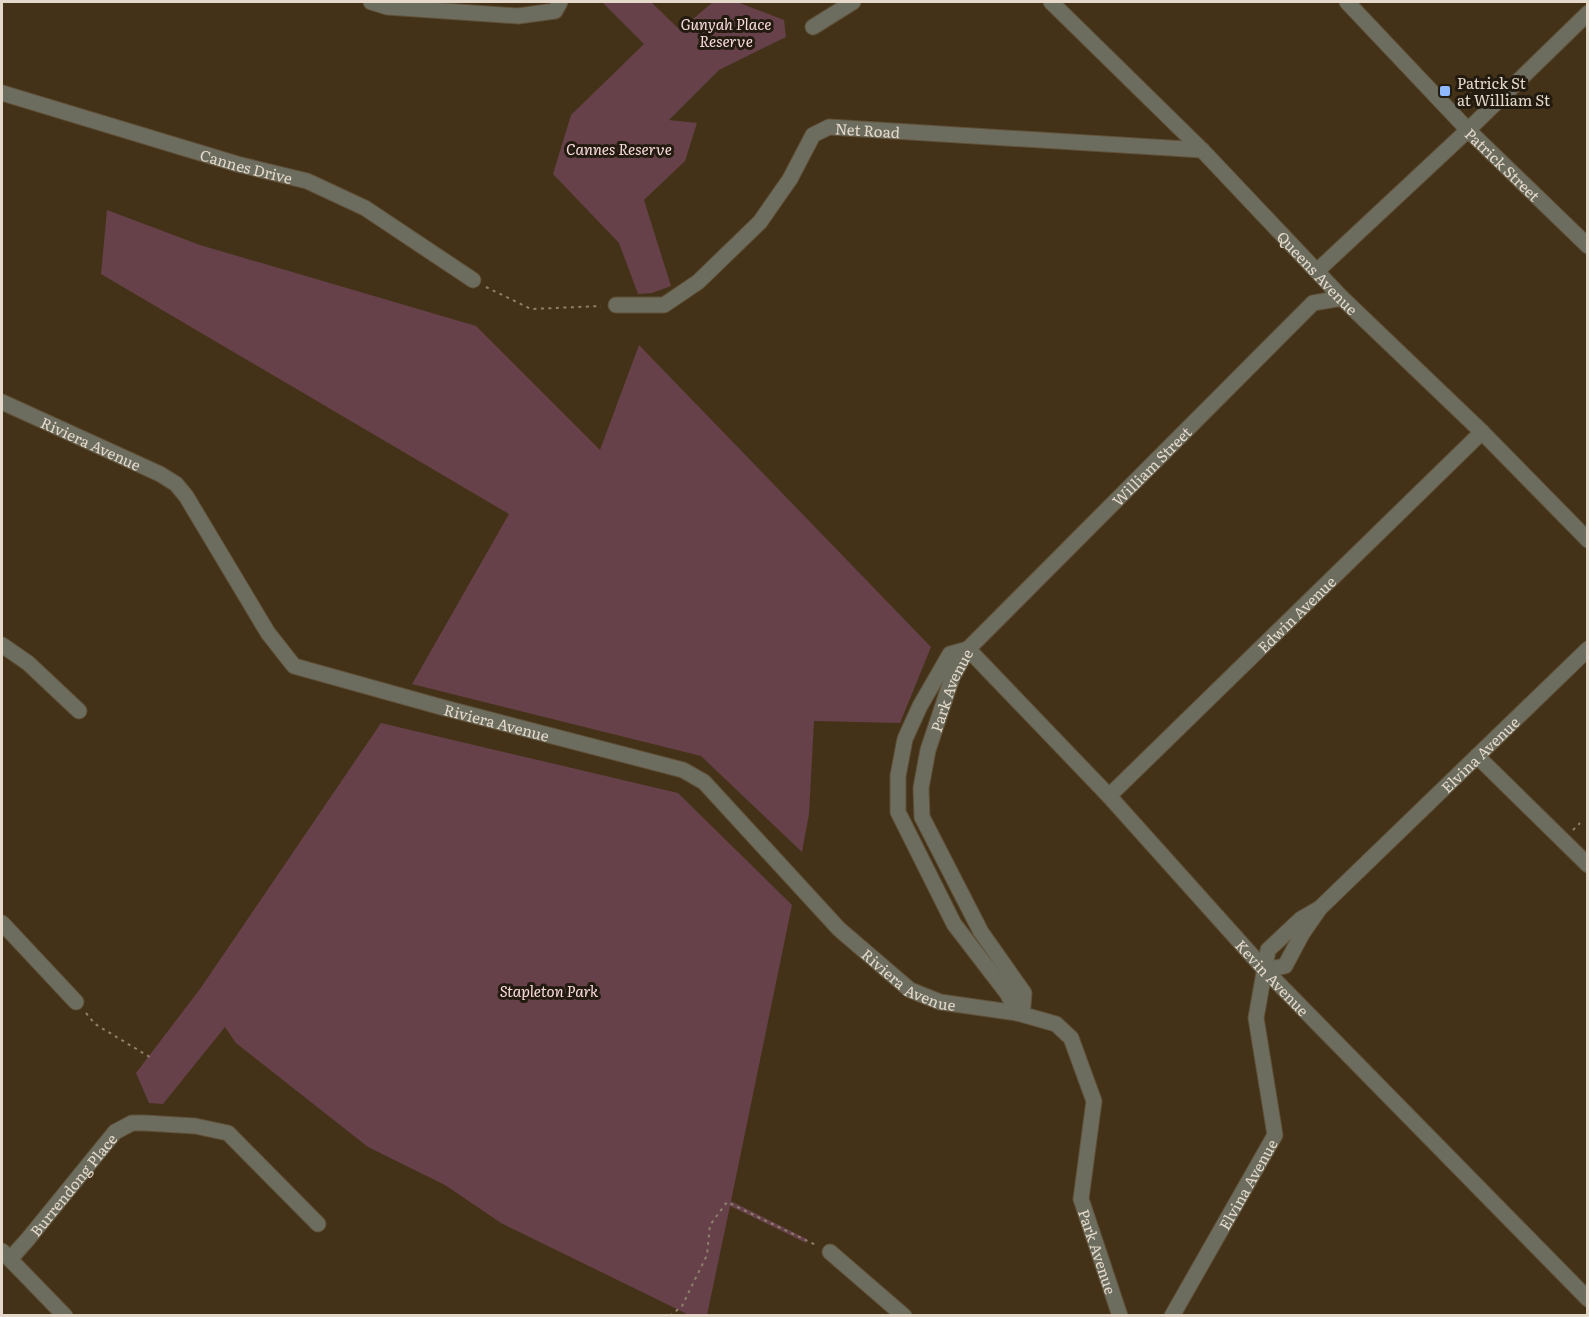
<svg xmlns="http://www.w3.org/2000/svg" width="1589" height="1317" viewBox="0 0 1589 1317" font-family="Literata,serif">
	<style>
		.green { fill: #664149 }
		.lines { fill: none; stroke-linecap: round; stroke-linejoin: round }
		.minor-casing { stroke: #605038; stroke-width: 17 }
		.path { stroke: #8e806b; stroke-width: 2; stroke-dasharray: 3 4.5; stroke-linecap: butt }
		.minor { stroke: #6c6d5f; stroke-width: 15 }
		.poi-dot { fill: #90b8fd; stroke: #231b10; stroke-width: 2 }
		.labels { text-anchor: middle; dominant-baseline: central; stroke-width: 6; stroke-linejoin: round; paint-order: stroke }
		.park-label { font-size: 15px; font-style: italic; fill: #fadbe0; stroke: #231b10 }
		.poi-label { font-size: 15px; fill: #e4d9ca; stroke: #231b10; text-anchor: start }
		.street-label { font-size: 15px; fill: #e4d9ca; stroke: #231b10 }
	</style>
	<rect width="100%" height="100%" fill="#433218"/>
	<g class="green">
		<polygon points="602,2 651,2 680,30 713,2 737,2 784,20 786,37 719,70 669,120 697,123 685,161 644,200 671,286 652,293 638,294 619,243 553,174 571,115 644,44"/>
		<polygon points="107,210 200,245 476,326 600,450 639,345 931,647 900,723 814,721 809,814 802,852 701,756 412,684 509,514 101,274"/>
		<polygon points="381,723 678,793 792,905 731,1201 807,1239 806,1243 730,1206 707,1315 689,1315 501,1223 445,1185 368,1147 236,1043 225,1027 163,1104 149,1103 136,1073 200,989"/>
	</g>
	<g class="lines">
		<defs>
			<g id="minor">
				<polyline points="371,2 387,7 518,16 555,11 560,2"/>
				<path id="s1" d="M1051,2L1202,150L1342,298L1482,432L1588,540"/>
				<path id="s2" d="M1347,2L1468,130L1588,246"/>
				<polyline points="813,27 853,2"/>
				<path id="s3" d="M2,93L237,164L307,181L365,208L473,280"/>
				<polyline points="1317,271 1468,130 1588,13"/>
				<path id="s4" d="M616,305H664L698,282L760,222L790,179L813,135L829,127L1202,150"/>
				<path id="s5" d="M2,402L160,474L176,484L186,496L268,633L294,666L441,707L683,770L704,782L839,929L910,990L940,1002L1017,1013L1056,1024L1071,1038L1094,1101L1081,1199L1120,1316"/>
				<polyline points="2,645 28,663 79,711"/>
				<path id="s6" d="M968,649L1109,796L1265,970L1588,1299"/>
				<polyline points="968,649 950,654 920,706 905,739 898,776 898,812 954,924 1007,993 1017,1013"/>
				<polyline points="1477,756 1588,865"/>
				<path id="s7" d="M1109,796L1482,432"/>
				<polyline points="2,923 76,1002"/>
				<path id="s8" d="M1265,970L1285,966L1302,934L1320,908L1588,649"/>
				<path id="s9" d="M1017,1013L1023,1006L1024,993L981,932L922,817L921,788L928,750L952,678L968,649L1313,303L1342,298"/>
				<polyline points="2,1251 65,1316"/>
				<polyline points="830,1252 904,1316"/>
				<path id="s10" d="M11,1258L28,1239L115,1132L132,1123H145L195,1126L228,1133L318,1224"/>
				<path id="s11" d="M1172,1316L1275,1135L1256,1018L1268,950L1301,919L1320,908"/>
			</g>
		</defs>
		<use href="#minor" class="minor-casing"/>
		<g class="path">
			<polyline points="486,287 531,309 601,306"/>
			<polyline points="1573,830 1580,823"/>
			<polyline points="86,1013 95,1024 153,1059"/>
			<polyline points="670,1316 682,1306 707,1255 710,1225 727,1202 818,1246"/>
		</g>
		<use href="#minor" class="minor"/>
	</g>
	<rect class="poi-dot" x="1439" y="85" width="12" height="12" rx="3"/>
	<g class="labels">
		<g class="park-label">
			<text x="726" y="23">Gunyah Place<tspan x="726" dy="17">Reserve</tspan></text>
			<text x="619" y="148">Cannes Reserve</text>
			<text x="549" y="990">Stapleton Park</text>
		</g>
		<g class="poi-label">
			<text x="1457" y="82">Patrick St<tspan x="1457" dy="17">at William St</tspan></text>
		</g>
		<g class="street-label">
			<text stroke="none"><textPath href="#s4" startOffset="334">Net Road</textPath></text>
			<text stroke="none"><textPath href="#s2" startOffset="225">Patrick Street</textPath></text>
			<text stroke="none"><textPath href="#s3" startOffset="255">Cannes Drive</textPath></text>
			<text stroke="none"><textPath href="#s1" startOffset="380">Queens Avenue</textPath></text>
			<text stroke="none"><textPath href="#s5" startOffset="98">Riviera Avenue</textPath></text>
			<text stroke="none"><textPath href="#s9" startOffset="662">William Street</textPath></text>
			<text stroke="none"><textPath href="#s7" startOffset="261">Edwin Avenue</textPath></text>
			<text stroke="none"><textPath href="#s9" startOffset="358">Park Avenue</textPath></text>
			<text stroke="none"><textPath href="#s5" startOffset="620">Riviera Avenue</textPath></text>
			<text stroke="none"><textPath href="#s8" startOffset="310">Elvina Avenue</textPath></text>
			<text stroke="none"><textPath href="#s5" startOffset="1124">Riviera Avenue</textPath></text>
			<text stroke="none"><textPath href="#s6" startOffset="448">Kevin Avenue</textPath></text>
			<text stroke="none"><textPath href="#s11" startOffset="152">Elvina Avenue</textPath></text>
			<text stroke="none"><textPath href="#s10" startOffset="96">Burrendong Place</textPath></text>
			<text stroke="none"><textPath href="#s5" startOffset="1522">Park Avenue</textPath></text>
		</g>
	</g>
	<rect width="1589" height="1317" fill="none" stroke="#e4d9ca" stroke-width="6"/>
</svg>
